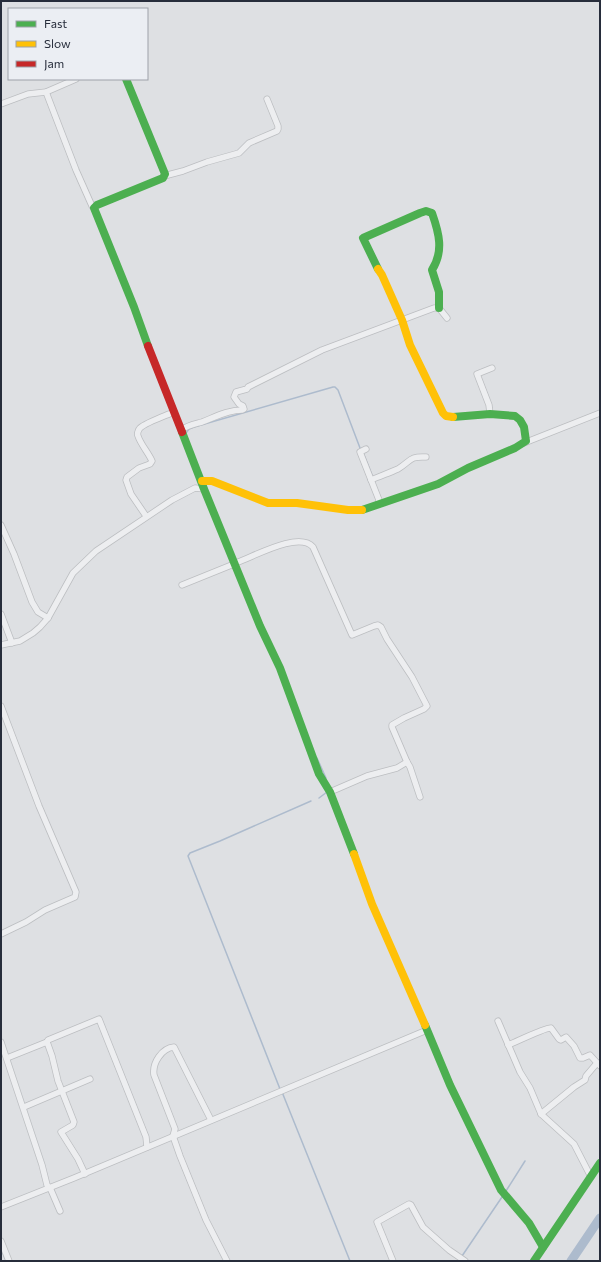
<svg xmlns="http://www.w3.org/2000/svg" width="601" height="1262" viewBox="0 0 601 1262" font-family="Commissioner,sans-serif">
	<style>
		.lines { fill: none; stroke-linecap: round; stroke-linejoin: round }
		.stream { stroke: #adbbcd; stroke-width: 1.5 }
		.river { stroke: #adbbcd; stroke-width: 9 }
		.street-casing { stroke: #bcbec1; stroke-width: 7 }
		.street { stroke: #edeef0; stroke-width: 5.5 }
		.fast { stroke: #4caf50; stroke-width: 8 }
		.slow { stroke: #ffc107; stroke-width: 8 }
		.jam { stroke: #c62828; stroke-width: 8 }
	</style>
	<rect width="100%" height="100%" fill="#dee0e3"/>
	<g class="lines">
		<g class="stream">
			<polyline points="186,433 189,429 194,427 333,387 335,387 338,390 360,448"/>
			<polyline points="364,455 372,475"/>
			<polyline points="317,758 326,778"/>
			<polyline points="319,798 327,792"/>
			<polyline points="280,1089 188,856 190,853 220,841 311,801"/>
			<polyline points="282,1092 350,1261"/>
			<polyline points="506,1191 525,1161"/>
			<polyline points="1,1249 6,1261"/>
			<polyline points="462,1256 502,1197"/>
		</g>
		<polyline class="river" points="571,1261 600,1218"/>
		<defs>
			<g id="street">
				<polyline points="46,92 76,170 92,206"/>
				<polyline points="1,104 28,94 46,92 76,79"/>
				<polyline points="164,176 183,171 207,162 239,153 249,143 277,131 278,129 278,126 267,99"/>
				<polyline points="490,414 489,405 477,374 492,368"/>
				<path d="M181,430C188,425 195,424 202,422C215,417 228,410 242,410L244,409L243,406L239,404L234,397L236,392L247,389L248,387L322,350L434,308H439L447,318"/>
				<polyline points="524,443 600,413"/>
				<polyline points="366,449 360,452 379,500 378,504"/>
				<path d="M371,480C380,476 389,473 398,469C411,461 409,456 426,457"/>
				<path d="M146,516L131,494L126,480L127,477L139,468L150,464L152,461C148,452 141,445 138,436C137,434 138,430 140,428C147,422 165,416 174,412"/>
				<polyline points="1,525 14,554 32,602 38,612 48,618"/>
				<path d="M238,562C255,556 299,531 313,547L352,635L374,626L378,625L381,627L387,639L412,677L427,706L424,709L404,718L392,725V727L407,762L410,767L420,797"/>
				<polyline points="182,585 234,564"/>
				<polyline points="1,614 12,643"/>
				<polyline points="1,645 20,641 33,633 40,627 48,618 73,573 96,551 172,500 195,488 204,489"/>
				<polyline points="1,706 39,806 76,892 75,897 45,910 26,922 1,934"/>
				<polyline points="330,792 367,776 397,768 407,762"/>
				<polyline points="498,1021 520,1072 530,1088 541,1114 574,1144 591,1177"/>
				<polyline points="1,1042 42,1165 47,1185 51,1190 60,1211"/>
				<polyline points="47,1042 48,1040 99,1019 146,1137 147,1147"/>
				<path d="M508,1045C516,1042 546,1027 551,1028L559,1039L561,1040L566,1037L574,1046L580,1058H583L590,1055L600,1066"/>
				<polyline points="7,1058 47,1042 52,1056 58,1081 74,1122 73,1125 61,1132 78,1159 85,1174"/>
				<polyline points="24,1107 90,1079"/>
				<polyline points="541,1114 574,1087 585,1080 586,1076 597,1063"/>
				<path d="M211,1120L174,1047C162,1048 152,1063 154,1075L175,1129L173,1136L180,1156L206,1220L227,1261"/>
				<polyline points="1,1207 74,1178 427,1030"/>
				<polyline points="1,1241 9,1261"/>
				<polyline points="393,1261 377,1222 409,1204 411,1205 423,1227 449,1250 465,1261"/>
			</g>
		</defs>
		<use href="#street" class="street-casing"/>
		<use href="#street" class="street"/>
		<g class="fast">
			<polyline points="126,79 165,174 163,178 97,205 94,208 134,307 148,346"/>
			<path d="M378,269L363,238L420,213L426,211L432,213C439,233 444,251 432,270L439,292V308"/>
			<polyline points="182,432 204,489 260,626 280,668 319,774 330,792 354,854"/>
			<polyline points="362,510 438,484 468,468 515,448 526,441 524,427 520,420 515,416 490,414 453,417"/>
			<polyline points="425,1025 450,1085 501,1190 529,1223 543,1247"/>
			<polyline points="534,1261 600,1163"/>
		</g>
		<g class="slow">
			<polyline points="378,269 382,275 402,320 410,345 443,413 446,416 453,417"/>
			<polyline points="202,481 212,481 268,503 297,503 348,510 362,510"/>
			<polyline points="354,854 372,904 425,1025"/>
		</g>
		<polyline class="jam" points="148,346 182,432"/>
	</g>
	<rect width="601" height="1262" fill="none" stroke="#272d3b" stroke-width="4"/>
	<rect x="8" y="8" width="140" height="72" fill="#ebeef3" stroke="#9da1a9"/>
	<rect x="16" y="21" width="20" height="6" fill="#4caf50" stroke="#9da1a9"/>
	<text x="44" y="28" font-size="12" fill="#272d3b">Fast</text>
	<rect x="16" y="41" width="20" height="6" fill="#ffc107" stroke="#9da1a9"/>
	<text x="44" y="48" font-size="12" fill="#272d3b">Slow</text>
	<rect x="16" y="61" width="20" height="6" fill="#c62828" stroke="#9da1a9"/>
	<text x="44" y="68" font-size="12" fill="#272d3b">Jam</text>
</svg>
